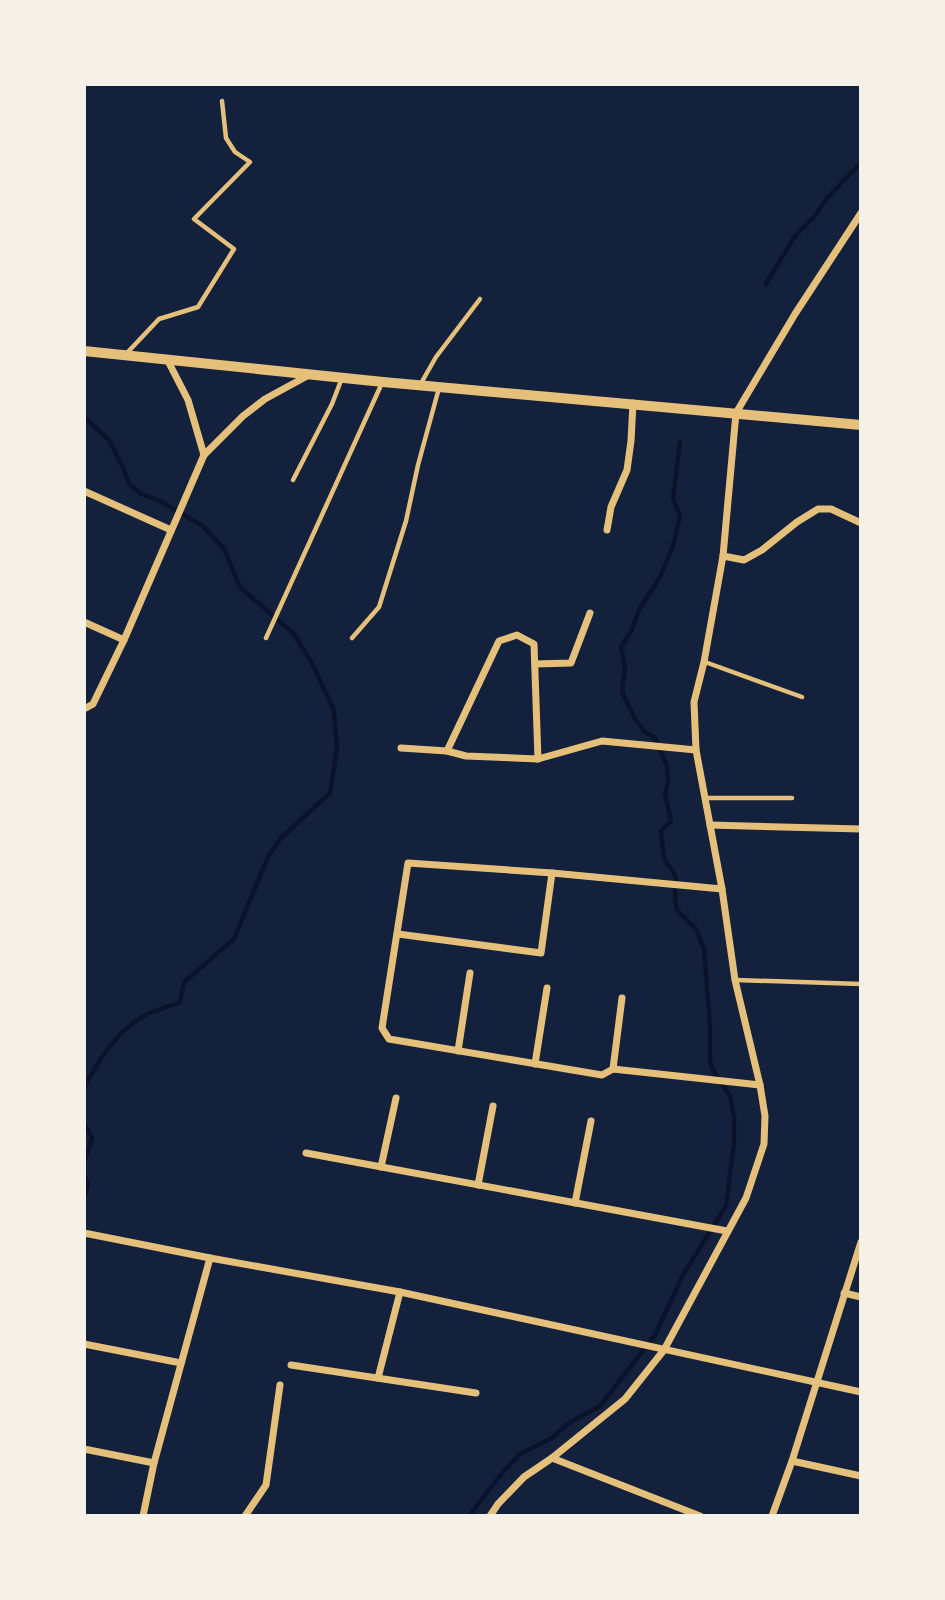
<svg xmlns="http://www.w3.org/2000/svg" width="945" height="1600" viewBox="0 0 945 1600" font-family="Helvetica,sans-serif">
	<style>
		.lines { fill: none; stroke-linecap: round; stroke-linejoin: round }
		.stream { stroke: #0b132b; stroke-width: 4.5 }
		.service { stroke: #e5c07b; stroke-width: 4.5 }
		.minor { stroke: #e5c07b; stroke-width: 7 }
		.secondary { stroke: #e5c07b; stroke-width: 10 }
	</style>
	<rect width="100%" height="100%" fill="#14213d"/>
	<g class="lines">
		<g class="stream">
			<polyline points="766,284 795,236 814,217 827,198 861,163"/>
			<path d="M84,417L109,440L124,470L129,484L141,494L158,500L203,526L224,549L240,587L294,634L313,665L334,711L337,748L330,793L280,839L268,857L234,939L184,982L180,1002C169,1007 155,1010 144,1016C115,1032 99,1060 84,1088"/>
			<polyline points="84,1123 92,1138 84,1162"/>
			<polyline points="84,1174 88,1185 84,1198"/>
			<polyline points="469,1516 502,1473 520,1454 552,1438 569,1423 600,1406 655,1335 683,1275 726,1206 734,1143 734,1117 730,1096 715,1074 710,1063 710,1025 704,949 696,929 677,910 675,899 676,878 672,870 664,859 661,831 671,821 665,794 668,782 667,766 655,738 644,731 635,719 622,692 625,667 621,647 631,632 639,610 660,577 673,546 680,516 673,499 680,442"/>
		</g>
		<g class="service">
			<polyline points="126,354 159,319 198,307 234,249 194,219 250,162 235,152 226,138 222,101"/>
			<polyline points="420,385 436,357 480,299"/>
			<polyline points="293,480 332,404 342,378"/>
			<polyline points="266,638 382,383"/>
			<polyline points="352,638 379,607 406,521 418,465 439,388"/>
			<polyline points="705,662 802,697"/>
			<polyline points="706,798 792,798"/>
			<polyline points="736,980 861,984"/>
		</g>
		<g class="minor">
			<polyline points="168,361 188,400 204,455"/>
			<polyline points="84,491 171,530"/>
			<polyline points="607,530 611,507 627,470 631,441 633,403"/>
			<polyline points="723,556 744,560 762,550 797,522 818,509 831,509 861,523"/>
			<polyline points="84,622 124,640"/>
			<polyline points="535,664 571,663 590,613"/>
			<polyline points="84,709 93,704 124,640 204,455 243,416 265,399 309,375"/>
			<polyline points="401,748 447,751 466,756 538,759 602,741 696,750"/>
			<polyline points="447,751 499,641 517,635 534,644 538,759"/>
			<polyline points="710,825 861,829"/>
			<polyline points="722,889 552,873 408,863 382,1028 389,1039 602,1075 613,1069 760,1085"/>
			<polyline points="398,934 541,953 552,873"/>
			<polyline points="458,1051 470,973"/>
			<polyline points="535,1064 547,988"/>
			<polyline points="613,1069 622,998"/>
			<polyline points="306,1153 727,1231"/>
			<polyline points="381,1167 396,1098"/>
			<polyline points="478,1185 493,1106"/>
			<polyline points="575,1203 591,1121"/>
			<polyline points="84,1233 210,1258 400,1292 861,1392"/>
			<polyline points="844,1293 861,1297"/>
			<polyline points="84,1344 181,1363"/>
			<polyline points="291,1365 476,1393"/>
			<polyline points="378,1378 400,1292"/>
			<polyline points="84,1449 154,1463"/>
			<polyline points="552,1458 700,1516"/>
			<polyline points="792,1461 861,1476"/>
			<polyline points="143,1516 154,1463 210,1258"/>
			<polyline points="245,1516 266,1485 280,1385"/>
			<polyline points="490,1516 498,1504 524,1477 552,1458 625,1399 664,1350 746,1198 764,1144 765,1116 760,1085 735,980 722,889 696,750 694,702 704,662 723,556 736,413 795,314 861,213"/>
			<polyline points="772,1516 792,1461 861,1242"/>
		</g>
		<polyline class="secondary" points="84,351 383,382 861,425"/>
	</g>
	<rect width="945" height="1600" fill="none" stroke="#f6f1e7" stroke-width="172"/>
</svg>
